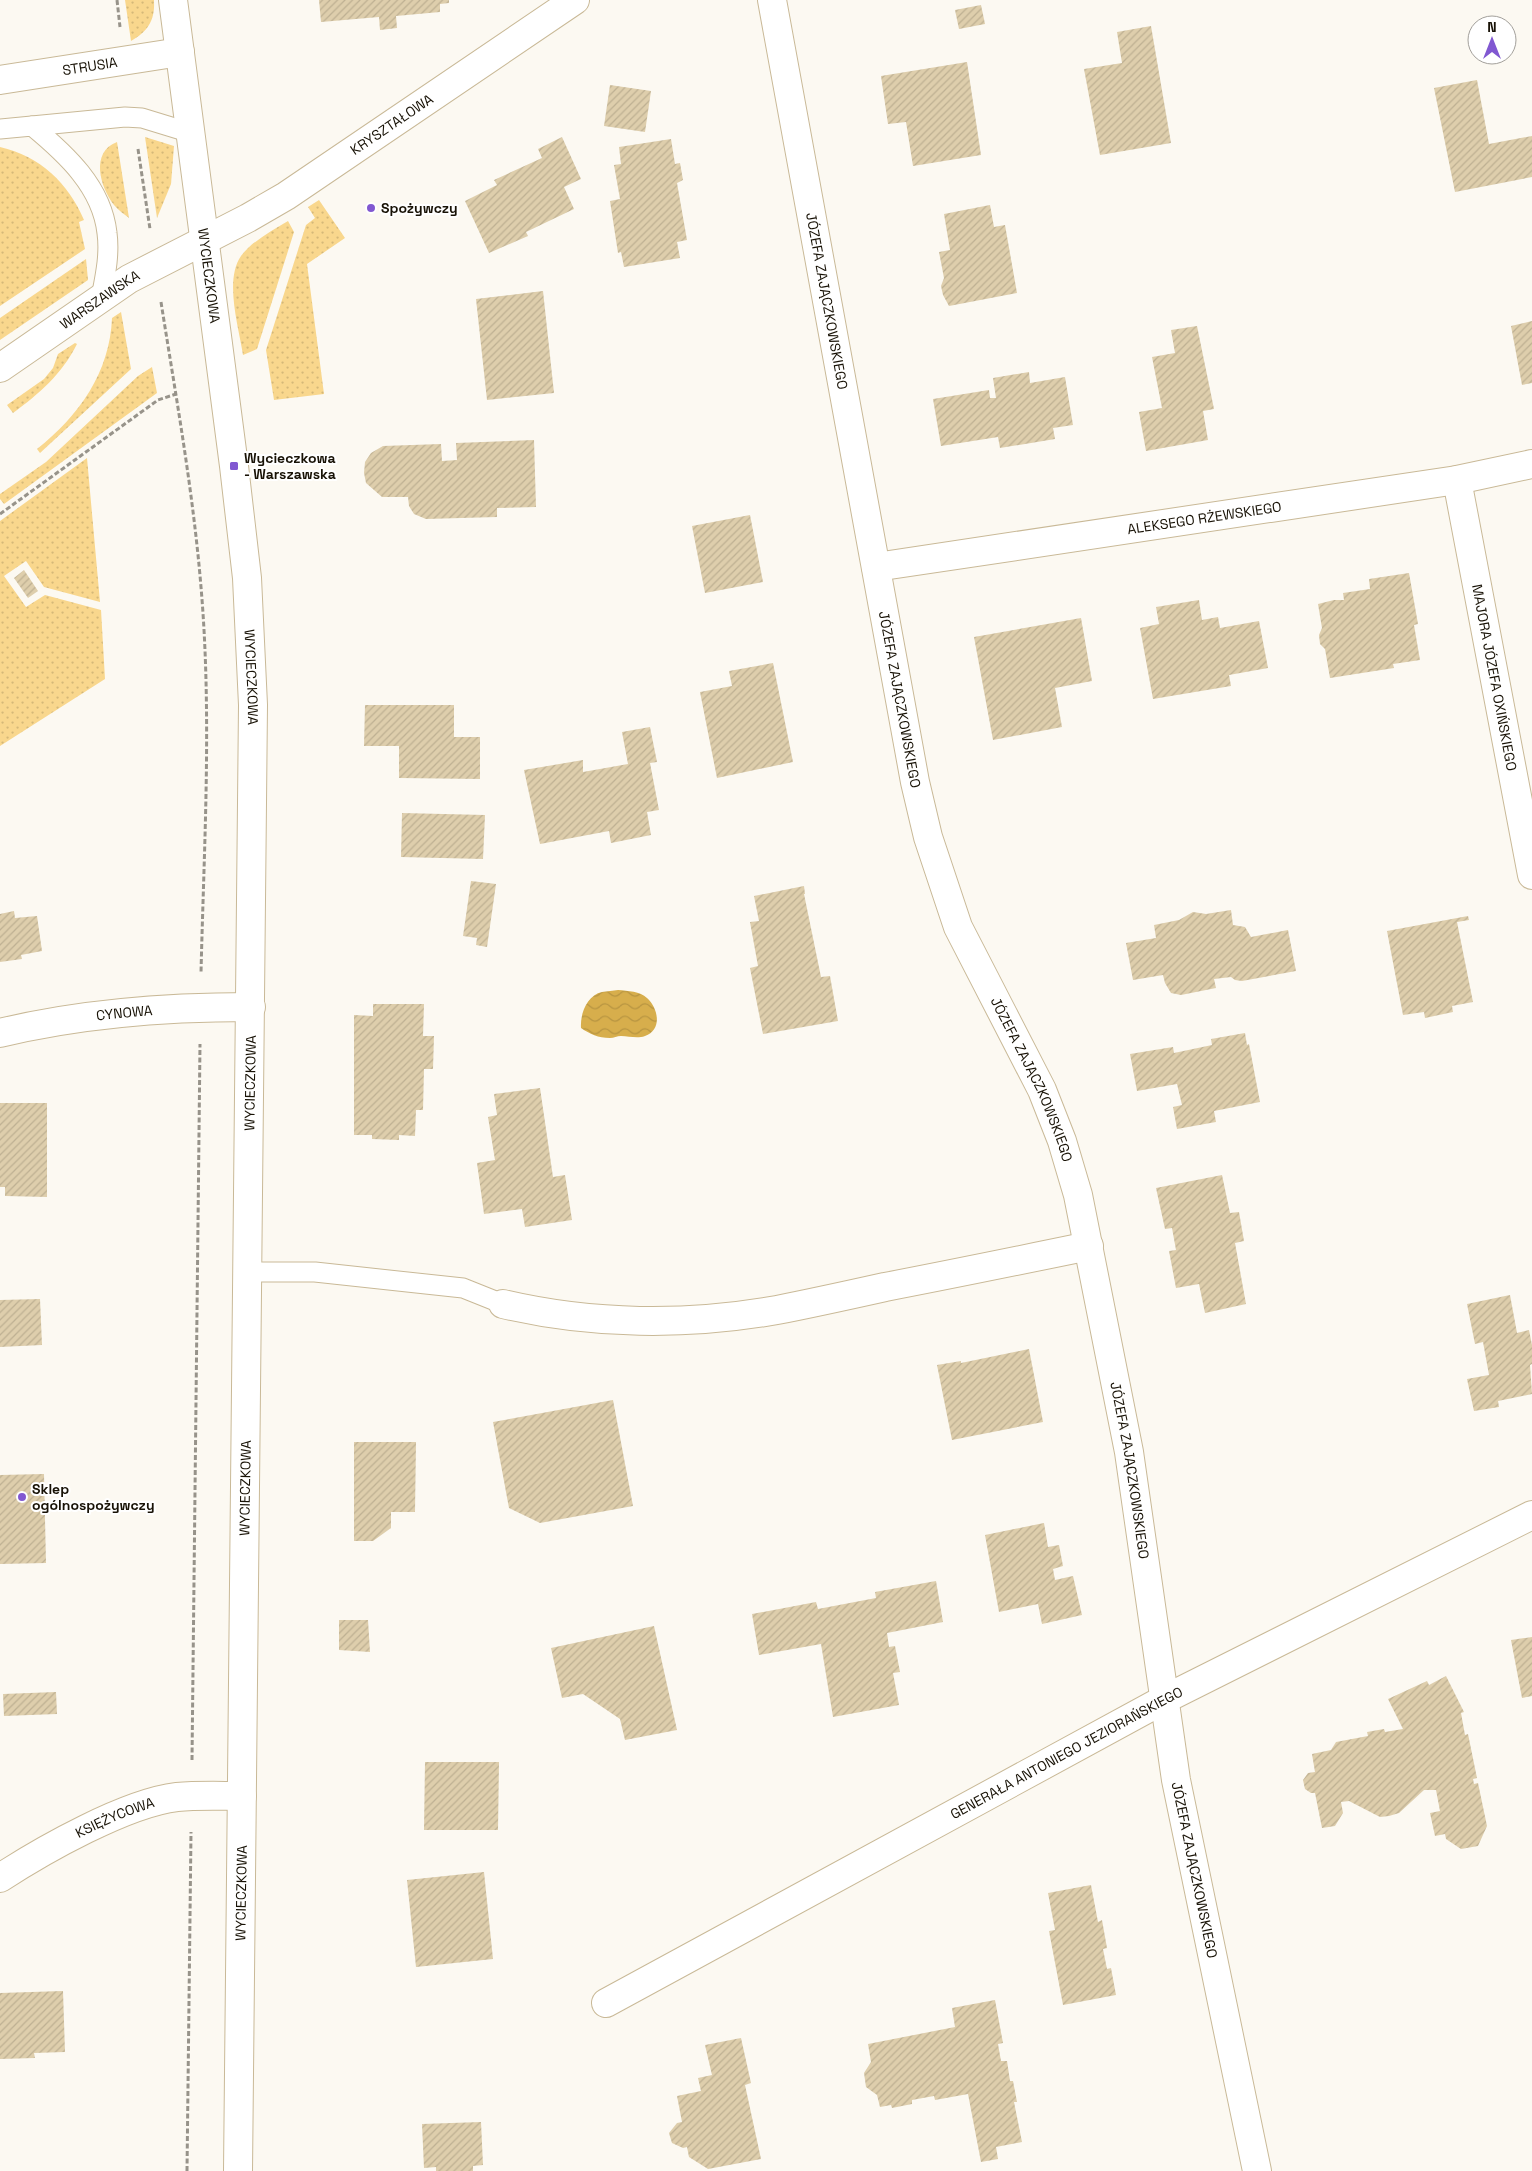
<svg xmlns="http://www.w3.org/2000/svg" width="1532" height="2171" viewBox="0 0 1532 2171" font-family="'Space Grotesk',sans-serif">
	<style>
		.grass { fill: url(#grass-dots) }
		.water { fill: url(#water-waves) }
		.building { fill: url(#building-hatch) }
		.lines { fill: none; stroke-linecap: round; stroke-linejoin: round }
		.lane-casing { stroke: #c9b997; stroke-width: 21 }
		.street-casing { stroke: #c9b997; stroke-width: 30 }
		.secondary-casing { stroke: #c9b997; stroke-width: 30 }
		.path { stroke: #97938a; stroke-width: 3; stroke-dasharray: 5 2.5; stroke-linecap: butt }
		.lane { stroke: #fff; stroke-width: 19 }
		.street { stroke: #fff; stroke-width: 28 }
		.secondary { stroke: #fff; stroke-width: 28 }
		.poi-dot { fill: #8158d1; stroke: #fff; stroke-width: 2 }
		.labels { text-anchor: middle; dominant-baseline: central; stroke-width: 4; stroke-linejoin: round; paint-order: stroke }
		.street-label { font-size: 14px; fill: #181206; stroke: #fff }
		.poi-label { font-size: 14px; font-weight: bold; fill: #181206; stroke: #fff; text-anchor: start }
	</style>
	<defs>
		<pattern id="grass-dots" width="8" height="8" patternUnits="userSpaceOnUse" patternTransform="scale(1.25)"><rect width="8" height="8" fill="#f9d78d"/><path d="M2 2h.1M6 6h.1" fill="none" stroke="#d5b878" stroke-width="1.8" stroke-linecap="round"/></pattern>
		<pattern id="water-waves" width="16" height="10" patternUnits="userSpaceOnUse" patternTransform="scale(1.25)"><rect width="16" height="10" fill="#d7ae4c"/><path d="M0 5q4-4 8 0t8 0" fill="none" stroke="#b89541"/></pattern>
		<pattern id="building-hatch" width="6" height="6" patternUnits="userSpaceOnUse" patternTransform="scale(1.25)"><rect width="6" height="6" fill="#deceac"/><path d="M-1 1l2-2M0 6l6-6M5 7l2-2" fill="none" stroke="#beb092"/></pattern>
	</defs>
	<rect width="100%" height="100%" fill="#fcf9f2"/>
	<g class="grass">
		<path d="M125,0H154V2C155,21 147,32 131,41Z"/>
		<polygon points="145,137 174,146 171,184 157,218"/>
		<path d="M117,142L129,218C124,214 118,210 114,205C100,187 90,152 117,142Z"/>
		<path d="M0,147C40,156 68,183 84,220L79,222L85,249L0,306Z"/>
		<polygon points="319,200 345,238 307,264 324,394 274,400 266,350 306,225 315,218 308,207"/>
		<path d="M288,221L294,232L257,349L243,355C239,328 224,280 241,256C252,241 272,231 288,221Z"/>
		<polygon points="86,259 88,280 0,340 0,318"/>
		<path d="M121,312L131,369L40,453L37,449C79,416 110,372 112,318Z"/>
		<path d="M75,343L77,344C62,374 39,394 13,413L7,405L44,379L53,368L58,354Z"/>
		<polygon points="152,367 157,393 4,504 0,499 0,494 46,462 138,376"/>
		<polygon points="87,458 100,602 44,587 26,561 4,576 26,607 45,595 101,610 105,679 0,746 0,521"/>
	</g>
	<path class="water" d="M618,990C628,991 640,991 647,998C659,1009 662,1030 645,1036C637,1039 629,1036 621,1036C617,1036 614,1038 610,1038C598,1038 590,1034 581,1028C580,1014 587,995 602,992C607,991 613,991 618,990Z"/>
	<g class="building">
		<polygon points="319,0 449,0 449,3 440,4 440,12 396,16 397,28 380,30 379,17 321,22"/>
		<polygon points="981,5 985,24 959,29 955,10"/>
		<polygon points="1151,26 1171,143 1100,155 1084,69 1122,63 1117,32"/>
		<polygon points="967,62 981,155 913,166 906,122 888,124 881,76"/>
		<polygon points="1477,80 1489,144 1532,136 1532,177 1455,192 1434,88"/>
		<polygon points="610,85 651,91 645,132 604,126"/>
		<polygon points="562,137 581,179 564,187 574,209 526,232 528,236 489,253 465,201 497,185 494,180 542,158 538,149"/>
		<polygon points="671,139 675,164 680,163 683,180 677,183 687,240 677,242 680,258 624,267 621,252 618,253 610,201 620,199 614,165 621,164 619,147"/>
		<polygon points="990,205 994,227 1005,225 1017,293 949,306 943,295 941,286 944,278 939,252 950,250 944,214"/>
		<polygon points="543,291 554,393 487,400 476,299"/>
		<polygon points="1532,321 1532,383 1522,385 1511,326"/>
		<polygon points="1197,326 1214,409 1203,411 1208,440 1146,451 1139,412 1162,408 1152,357 1175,353 1171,330"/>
		<polygon points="1029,372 1030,383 1065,377 1073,425 1053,428 1055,439 1000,448 998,437 941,446 933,399 989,390 990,398 996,398 993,378"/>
		<polygon points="534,440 536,507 497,508 497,517 426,519 414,514 409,506 408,497 382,497 366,483 364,473 365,462 371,453 383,446 441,444 442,461 457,460 456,443"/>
		<polygon points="750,515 763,582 705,593 692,526"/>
		<polygon points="24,570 38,591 28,598 14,578"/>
		<polygon points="1409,573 1418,624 1414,625 1420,660 1393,664 1394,668 1330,678 1325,649 1320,644 1319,635 1322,628 1318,604 1334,600 1344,600 1343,593 1370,589 1369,579"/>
		<polygon points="1199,600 1202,620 1218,617 1220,628 1259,621 1268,668 1229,675 1231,686 1153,699 1140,628 1159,624 1156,607"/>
		<polygon points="1081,618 1092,681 1055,688 1062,727 993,740 974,637"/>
		<polygon points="773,663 793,762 717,778 700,692 732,686 729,671"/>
		<polygon points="365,705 454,705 454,737 480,737 480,779 399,778 399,746 364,746"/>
		<polygon points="650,727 657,762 650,763 659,810 647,812 651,835 611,843 609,831 540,844 524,770 583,760 583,772 628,764 622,732"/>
		<polygon points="402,813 485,815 483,859 401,857"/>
		<polygon points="471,881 496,884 487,947 476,945 477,938 463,936"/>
		<polygon points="804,886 805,894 804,894 821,977 830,976 838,1021 763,1034 750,968 758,966 750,922 759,921 754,896"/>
		<polygon points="1231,910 1233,925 1245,927 1251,937 1288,930 1296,971 1242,981 1235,980 1231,977 1214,979 1216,988 1181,995 1171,993 1165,983 1163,975 1133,980 1126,943 1156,938 1154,925 1179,920 1193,912 1206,914"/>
		<polygon points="14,911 15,918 37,916 42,951 21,955 22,959 0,962 0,914"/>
		<polygon points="1468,916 1469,920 1457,922 1473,1002 1452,1006 1453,1012 1425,1018 1424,1012 1403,1015 1387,931"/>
		<polygon points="373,1004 424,1004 423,1036 434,1036 433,1069 424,1069 423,1110 416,1110 415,1136 399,1135 399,1140 372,1139 372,1135 354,1135 354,1015 373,1016"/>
		<polygon points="1245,1033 1247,1045 1249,1044 1260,1102 1214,1111 1216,1122 1177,1129 1173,1107 1182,1105 1177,1084 1137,1091 1130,1054 1173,1047 1174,1053 1212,1045 1211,1039"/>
		<polygon points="540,1088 553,1177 565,1175 572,1220 525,1227 522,1209 484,1214 477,1163 495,1160 488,1117 497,1115 494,1094"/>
		<polygon points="0,1103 47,1103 47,1197 5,1196 5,1187 0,1187"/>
		<polygon points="1222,1175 1230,1213 1239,1212 1244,1241 1235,1243 1246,1304 1205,1313 1199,1284 1176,1288 1169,1251 1176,1250 1172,1228 1165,1229 1156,1188"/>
		<polygon points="1510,1295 1517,1333 1529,1330 1532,1345 1532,1364 1530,1365 1532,1394 1498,1401 1499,1407 1474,1411 1467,1379 1489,1375 1483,1342 1475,1344 1467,1304"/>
		<polygon points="40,1299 42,1345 0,1347 0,1300"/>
		<polygon points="1029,1349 1043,1422 952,1440 937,1365 961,1361 961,1363"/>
		<polygon points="613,1400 633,1506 540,1523 509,1508 493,1422"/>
		<polygon points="354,1442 416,1442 415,1512 391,1512 391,1528 373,1541 354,1541"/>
		<polygon points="44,1474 46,1563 0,1564 0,1475"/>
		<polygon points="1044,1523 1048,1547 1059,1545 1063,1566 1053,1569 1055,1580 1073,1576 1082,1615 1042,1624 1038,1604 999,1612 985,1535"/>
		<polygon points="936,1581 943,1622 887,1633 889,1647 895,1646 900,1672 893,1673 899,1705 833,1717 821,1644 759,1655 752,1614 816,1602 818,1609 876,1598 875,1592"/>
		<polygon points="339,1620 368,1620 370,1652 339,1650"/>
		<polygon points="654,1626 677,1730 625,1740 620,1719 583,1694 562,1698 551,1648"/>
		<polygon points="1532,1637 1532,1696 1522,1698 1511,1640"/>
		<polygon points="1446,1676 1464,1712 1461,1713 1465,1735 1468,1734 1477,1778 1473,1779 1474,1784 1478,1783 1487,1826 1478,1846 1461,1849 1446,1839 1445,1834 1435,1836 1430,1813 1440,1811 1436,1790 1424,1790 1399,1813 1389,1816 1380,1817 1349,1801 1341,1802 1343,1813 1335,1826 1322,1828 1315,1793 1311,1793 1305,1789 1303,1780 1308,1773 1315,1772 1312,1754 1331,1750 1336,1742 1368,1736 1367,1732 1384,1729 1385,1732 1403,1729 1388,1699 1427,1681 1429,1685"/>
		<polygon points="56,1692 57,1714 4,1716 3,1694"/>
		<polygon points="425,1762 499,1762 498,1830 424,1830"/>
		<polygon points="484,1872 493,1959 416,1967 407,1880"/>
		<polygon points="1091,1885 1098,1922 1102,1920 1107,1948 1103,1949 1107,1969 1111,1968 1116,1995 1063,2005 1049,1931 1055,1930 1048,1893"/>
		<polygon points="63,1991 65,2052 34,2053 35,2058 0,2059 0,1993"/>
		<polygon points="995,2000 1003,2043 998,2044 1001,2061 1007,2061 1010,2081 1013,2081 1017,2102 1014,2102 1022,2142 996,2147 998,2159 981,2162 968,2094 935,2100 934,2096 912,2100 912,2104 892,2108 891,2105 880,2107 877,2095 866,2087 864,2073 871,2062 868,2044 955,2027 952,2008"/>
		<polygon points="741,2038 751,2083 745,2085 761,2159 708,2169 689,2157 687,2147 683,2148 672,2143 669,2133 677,2123 682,2122 677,2096 701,2091 698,2078 712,2075 705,2045"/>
		<polygon points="481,2122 483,2165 473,2166 473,2171 436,2171 436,2167 424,2168 422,2124"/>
	</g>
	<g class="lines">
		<defs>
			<g id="lane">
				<polyline points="32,126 125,117 142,118 191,133"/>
				<path d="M0,129L32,126C66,154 102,187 107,233C110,255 105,277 101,298"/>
				<polyline points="248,1272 315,1272 463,1288 503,1304"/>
			</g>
			<g id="street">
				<path id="s1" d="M772,0L915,782L928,837L958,927L1042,1090L1062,1141L1078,1195L1129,1452L1176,1780L1257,2171"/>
				<path id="s2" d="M0,80L180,52"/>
				<path id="s3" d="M1457,480L1532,875"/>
				<path id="s4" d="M876,567L1457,480L1532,464"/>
				<path id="s5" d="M0,1033C82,1013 167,1007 251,1007"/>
				<path d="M503,1304C592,1325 687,1326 777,1310C813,1303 849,1295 885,1287C953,1274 1021,1260 1089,1246"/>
				<path id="s6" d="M0,1878C43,1850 126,1803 177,1797C198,1795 220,1796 242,1796"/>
				<path id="s7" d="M606,2003L1165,1699L1532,1515"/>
			</g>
			<g id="secondary">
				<path id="s8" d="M173,0L234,466L247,578L253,705L238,2171"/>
				<path id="s9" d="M0,368L129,279L248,218L286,196L575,0"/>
			</g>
		</defs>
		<use href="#lane" class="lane-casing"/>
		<use href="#street" class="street-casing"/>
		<use href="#secondary" class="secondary-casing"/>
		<g class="path">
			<polyline points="117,0 120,27"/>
			<polyline points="138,149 150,229"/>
			<path d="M161,302C176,397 193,491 201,587C212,715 204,845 201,973"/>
			<polyline points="0,514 158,400 176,394"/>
			<polyline points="192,1760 200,1044"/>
			<polyline points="187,2171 191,1832"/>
		</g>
		<use href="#lane" class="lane"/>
		<use href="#street" class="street"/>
		<use href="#secondary" class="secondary"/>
	</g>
	<g class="poi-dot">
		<circle cx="371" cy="208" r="5"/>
		<rect x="229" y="461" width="10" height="10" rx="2.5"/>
		<circle cx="22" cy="1497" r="5"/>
	</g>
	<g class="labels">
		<g class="street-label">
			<text stroke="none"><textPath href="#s2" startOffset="91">STRUSIA</textPath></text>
			<text stroke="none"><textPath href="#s9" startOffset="462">KRYSZTAŁOWA</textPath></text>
			<text stroke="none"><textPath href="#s8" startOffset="278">WYCIECZKOWA</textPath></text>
			<text stroke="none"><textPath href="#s9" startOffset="121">WARSZAWSKA</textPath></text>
			<text stroke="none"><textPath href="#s1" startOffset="306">JÓZEFA ZAJĄCZKOWSKIEGO</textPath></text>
			<text stroke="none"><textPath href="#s4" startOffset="332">ALEKSEGO RŻEWSKIEGO</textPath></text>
			<text stroke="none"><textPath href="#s3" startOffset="201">MAJORA JÓZEFA OXIŃSKIEGO</textPath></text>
			<text stroke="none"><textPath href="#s8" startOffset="682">WYCIECZKOWA</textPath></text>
			<text stroke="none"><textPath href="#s1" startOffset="711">JÓZEFA ZAJĄCZKOWSKIEGO</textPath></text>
			<text stroke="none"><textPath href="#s5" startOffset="126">CYNOWA</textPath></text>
			<text stroke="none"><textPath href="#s1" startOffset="1116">JÓZEFA ZAJĄCZKOWSKIEGO</textPath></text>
			<text transform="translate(250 1083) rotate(-89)">WYCIECZKOWA</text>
			<text stroke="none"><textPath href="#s1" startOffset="1521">JÓZEFA ZAJĄCZKOWSKIEGO</textPath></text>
			<text transform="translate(245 1488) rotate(-89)">WYCIECZKOWA</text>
			<text stroke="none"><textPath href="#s7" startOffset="524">GENERAŁA ANTONIEGO JEZIORAŃSKIEGO</textPath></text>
			<text stroke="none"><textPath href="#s6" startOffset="130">KSIĘŻYCOWA</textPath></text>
			<text stroke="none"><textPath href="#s1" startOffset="1926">JÓZEFA ZAJĄCZKOWSKIEGO</textPath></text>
			<text transform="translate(241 1893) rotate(-89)">WYCIECZKOWA</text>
		</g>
		<g class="poi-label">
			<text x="381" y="208">Spożywczy</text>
			<text x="244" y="458">Wycieczkowa<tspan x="244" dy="16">- Warszawska</tspan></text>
			<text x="32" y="1489">Sklep<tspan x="32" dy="16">ogólnospożywczy</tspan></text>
		</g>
	</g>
	<g transform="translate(1492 40)"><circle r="24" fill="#ffffff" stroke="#a3a09b"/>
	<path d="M0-4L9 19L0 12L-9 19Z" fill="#8158d1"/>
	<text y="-8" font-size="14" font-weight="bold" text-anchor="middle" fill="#181206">N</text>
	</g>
</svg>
